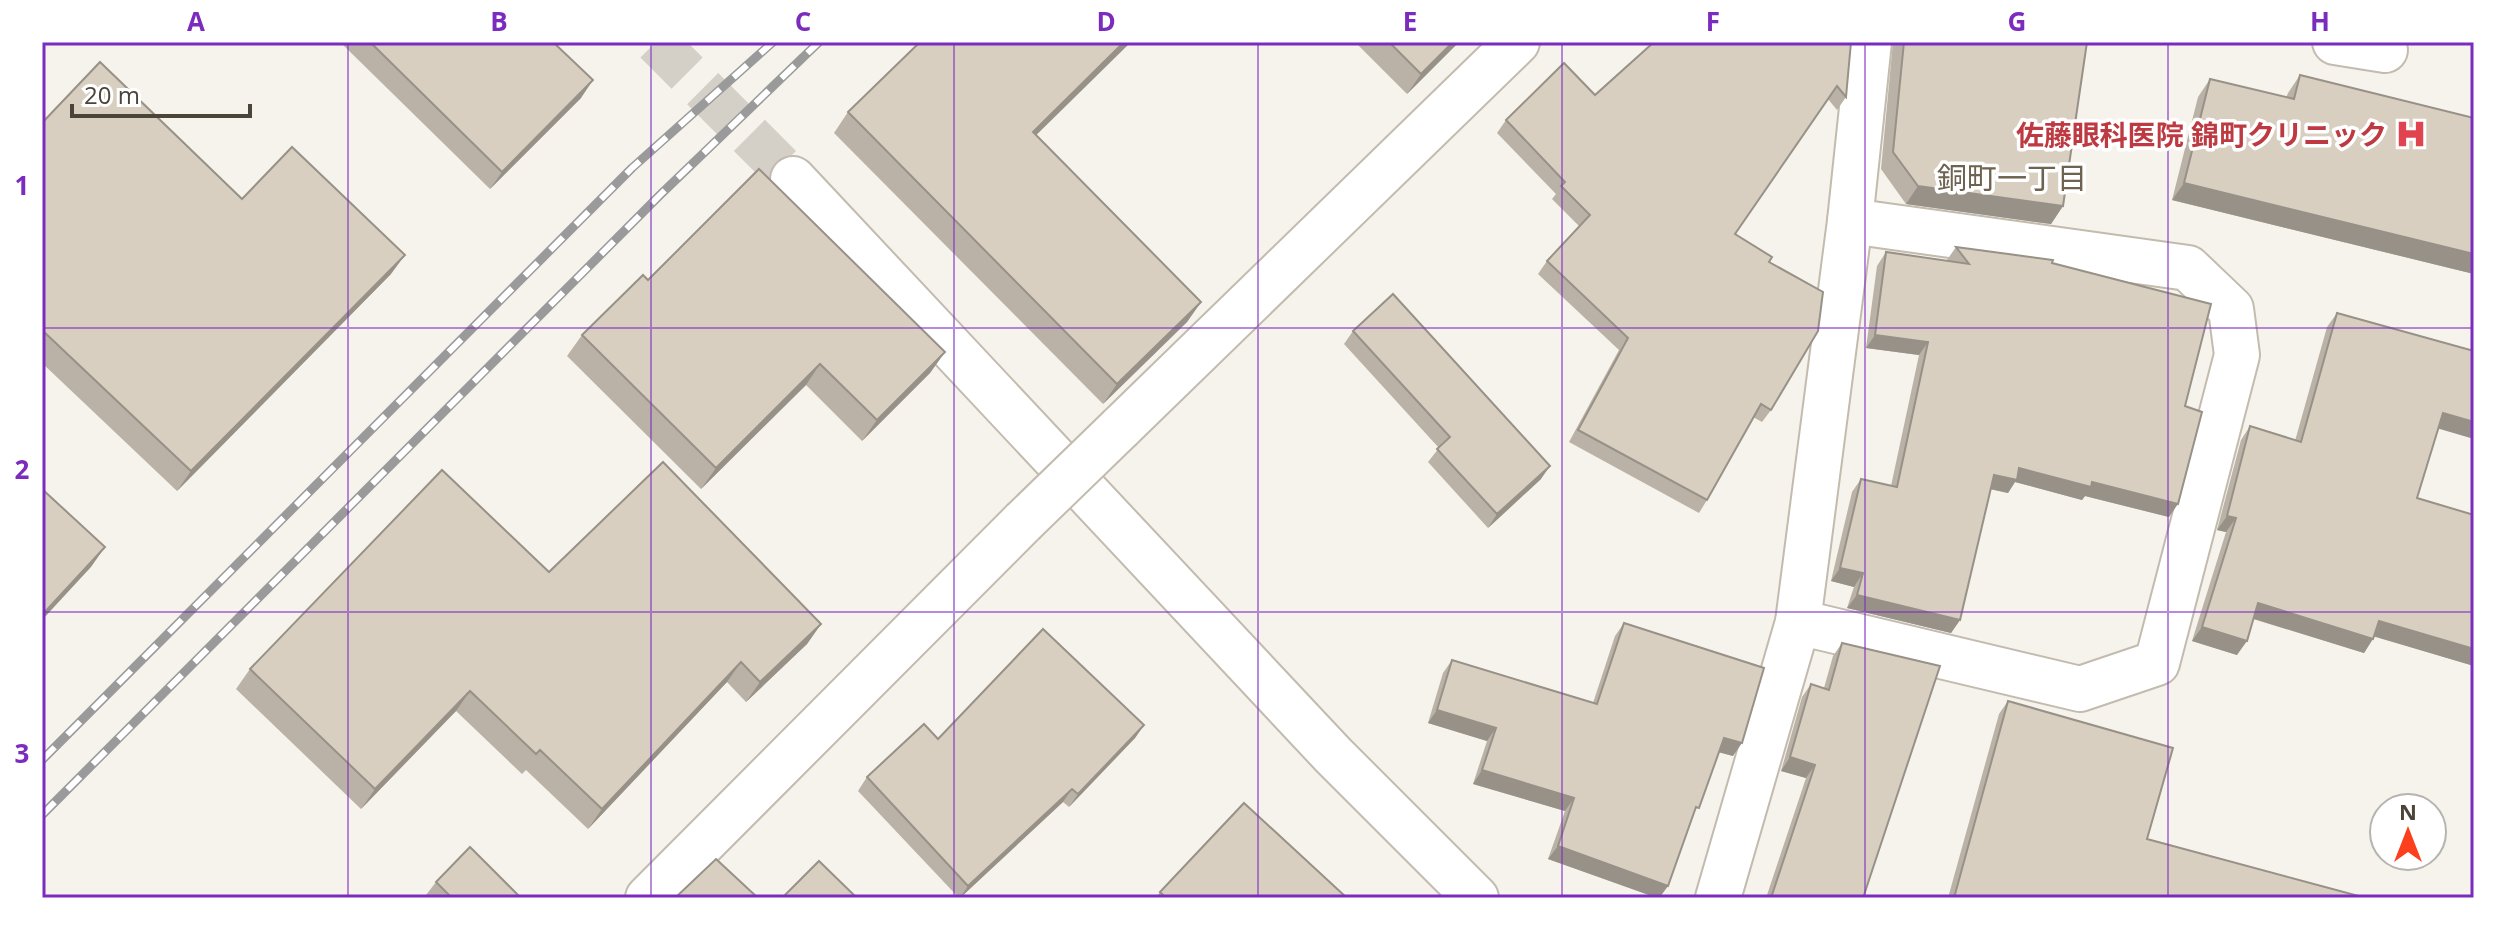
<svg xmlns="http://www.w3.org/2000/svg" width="2516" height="940" viewBox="0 0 2516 940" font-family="'Open Sans','Noto Sans JP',sans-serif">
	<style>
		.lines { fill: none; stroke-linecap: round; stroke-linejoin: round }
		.minor-tunnel { stroke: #d4d0c8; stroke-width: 44; stroke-dasharray: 44 22; stroke-linecap: butt }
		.minor-casing { stroke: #c2bbae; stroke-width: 48 }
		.minor { stroke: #fff; stroke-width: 44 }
		.rail-casing { stroke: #9a9a9a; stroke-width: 9 }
		.rail { stroke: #fff; stroke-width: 6; stroke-dasharray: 18; stroke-linecap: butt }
		.minor-bridge-casing { stroke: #c2bbae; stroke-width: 48; stroke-linecap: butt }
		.minor-bridge { stroke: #fff; stroke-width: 44 }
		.wall { fill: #bab2a6 }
		.shaded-wall { fill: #979187 }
		.building { fill: #d8cfc1; stroke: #979187; stroke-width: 2 }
		.grid { fill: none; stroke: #7b2cbf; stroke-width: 2; stroke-opacity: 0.55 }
		.labels { text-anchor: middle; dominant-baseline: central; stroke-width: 7; stroke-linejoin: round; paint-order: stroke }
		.health-label { font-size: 28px; font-weight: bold; fill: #be3a42; stroke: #fff; text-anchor: end }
		.neighbourhood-label { font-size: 30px; fill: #6e6250; stroke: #fff }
		.neatline { fill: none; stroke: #7b2cbf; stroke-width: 3 }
		.grid-label { font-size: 26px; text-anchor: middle; font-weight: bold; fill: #7b2cbf }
	</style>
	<rect width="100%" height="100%" fill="#f6f3ec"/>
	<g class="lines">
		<polyline class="minor-tunnel" points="656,42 793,179"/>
		<defs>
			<g id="minor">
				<polyline points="2335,42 2385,50"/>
				<polyline points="793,179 1333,755 1476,898"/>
				<polyline points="1120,428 1517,42"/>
				<polyline points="1798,622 2080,689 2157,663 2237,355 2231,309 2188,268 1850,221"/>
				<polyline points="648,898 1023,522"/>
				<polyline points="1718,898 1798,622 1850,221 1869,42"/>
			</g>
		</defs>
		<use href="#minor" class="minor-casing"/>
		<use href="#minor" class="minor"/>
		<defs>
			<g id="rail">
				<polyline points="42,760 632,168 773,42"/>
				<polyline points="42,815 661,194 819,42"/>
			</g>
		</defs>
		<use href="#rail" class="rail-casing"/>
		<use href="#rail" class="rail"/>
		<defs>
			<polyline id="minor-bridge" points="1023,522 1120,428"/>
		</defs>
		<use href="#minor-bridge" class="minor-bridge-casing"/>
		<use href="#minor-bridge" class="minor-bridge"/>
	</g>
	<g class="wall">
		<polygon points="340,42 553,42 581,98 490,189"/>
		<polygon points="1355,42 1459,42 1407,94"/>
		<polygon points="1851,42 1846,97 1837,110 1828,99 1735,234 1769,262 1771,410 1762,422 1753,417 1707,500 1699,513 1569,442 1619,350 1538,274 1547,261 1579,226 1552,199 1556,194 1497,133 1506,120 1595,95"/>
		<polygon points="1893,42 2087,42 2063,206 2051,224 1906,204 1881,169"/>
		<polygon points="2300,75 2474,118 2474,274 2172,200 2198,97 2210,79 2286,98 2288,93"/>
		<polygon points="848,112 1036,135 1201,302 1187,322 1103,404 834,133"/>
		<polygon points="42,123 242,199 391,274 177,491 42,363"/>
		<polygon points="1956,247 2052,263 2185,406 2169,517 2085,496 2082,500 2015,482 2008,493 1991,489 1960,620 1951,633 1847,608 1854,587 1831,581 1852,492 1861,479 1891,486 1919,355 1866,348 1877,266 1886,252 1948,261 1947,260"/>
		<polygon points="648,280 945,352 930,373 862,441 806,385 701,489 567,356 582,335"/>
		<polygon points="2337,313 2438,428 2417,498 2474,515 2474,666 2374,636 2364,653 2253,619 2237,655 2192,641 2226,532 2217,530 2241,440 2250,426 2295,441 2327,327"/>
		<polygon points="1353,331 1541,479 1488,528 1428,462 1439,448 1344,344"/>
		<polygon points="549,572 821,624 807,644 746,702 727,682 588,829 526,770 522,774 456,711 361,809 236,689 250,669"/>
		<polygon points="1624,623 1733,756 1719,752 1691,820 1668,886 1659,898 1548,859 1565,811 1473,784 1487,741 1428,723 1443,673 1452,660 1593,703 1615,636"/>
		<polygon points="1842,643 1863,898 1766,898 1806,778 1781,771 1802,697 1811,684 1824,688 1833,656"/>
		<polygon points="2008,701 2147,839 2366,898 1948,898 1999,714"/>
		<polygon points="1144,725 1135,738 1069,807 1063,802 960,898 959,898 858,791 867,777 938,739"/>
		<polygon points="436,882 521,898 430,898 426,895"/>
		<polygon points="1160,892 1347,898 1156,898"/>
	</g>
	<g class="shaded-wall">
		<polygon points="1124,42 1131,42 1019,152 1033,132"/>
		<polygon points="1453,42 1459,42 1407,94 1421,74"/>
		<polygon points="593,80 581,98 490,189 502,172"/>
		<polygon points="2184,183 2474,254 2474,274 2172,200"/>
		<polygon points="1918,186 2063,206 2051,224 1906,204"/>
		<polygon points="405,255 391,274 177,491 191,471"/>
		<polygon points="1201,302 1187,322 1103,404 1117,384"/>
		<polygon points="1875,335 1928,342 1919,355 1866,348"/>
		<polygon points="945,352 930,373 862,441 877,420"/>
		<polygon points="820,364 806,385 701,489 716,468"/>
		<polygon points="2443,413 2474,422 2474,439 2433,427"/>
		<polygon points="1550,466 1541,479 1488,528 1497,514"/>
		<polygon points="2019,468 2092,482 2178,504 2169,517 2085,496 2082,500 2015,482 2008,493 1985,488 1994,475"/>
		<polygon points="2227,516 2236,518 2226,532 2217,530"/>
		<polygon points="105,547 91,567 42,620 42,615"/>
		<polygon points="1840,568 1863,573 1854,587 1831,581"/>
		<polygon points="1857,595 1960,620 1951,633 1847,608"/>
		<polygon points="2258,603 2373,639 2364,653 2248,617"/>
		<polygon points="2379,621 2474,649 2474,666 2369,635"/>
		<polygon points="821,624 807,644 746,702 760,682"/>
		<polygon points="2202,627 2247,641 2237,655 2192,641"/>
		<polygon points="741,662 727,682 588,829 602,809"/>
		<polygon points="470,691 456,711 361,809 375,789"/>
		<polygon points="1437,710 1496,728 1487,741 1428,723"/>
		<polygon points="1144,725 1135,738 1069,807 1078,794"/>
		<polygon points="1724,738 1742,743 1733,756 1714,751"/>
		<polygon points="1790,757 1815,765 1806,778 1781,771"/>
		<polygon points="1482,770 1574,798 1565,811 1473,784"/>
		<polygon points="1072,789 1063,802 960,898 968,886"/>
		<polygon points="1558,846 1668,886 1659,898 1657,898 1548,859"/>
	</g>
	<g class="building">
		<polygon points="370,42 553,42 593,80 502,172"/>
		<polygon points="920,42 1124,42 1033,132 1201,302 1117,384 848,112"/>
		<polygon points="1389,42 1453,42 1421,74"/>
		<polygon points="1654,42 1851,42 1846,97 1837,86 1735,234 1772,257 1769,262 1823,292 1818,331 1771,410 1761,404 1707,500 1578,430 1628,338 1547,261 1590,215 1561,186 1565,182 1506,120 1564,63 1595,95"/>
		<polygon points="1904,42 2087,42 2063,206 1918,186 1893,152"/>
		<polygon points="100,62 242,199 292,147 405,255 191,471 42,330 42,123"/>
		<polygon points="2300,75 2474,118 2474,254 2184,183 2210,79 2294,99"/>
		<polygon points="759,169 945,352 877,420 820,364 716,468 582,335 643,275 648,280"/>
		<polygon points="1956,247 2053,260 2052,263 2211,304 2185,406 2202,412 2178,504 2092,482 2091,487 2019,468 2017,480 1994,475 1960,620 1857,595 1863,573 1840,568 1861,479 1897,487 1928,342 1875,335 1886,252 1969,264"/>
		<polygon points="1393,294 1550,466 1497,514 1437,449 1450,437 1353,331"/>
		<polygon points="2337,313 2474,351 2474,422 2443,413 2417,498 2474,515 2474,649 2379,621 2373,639 2258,603 2247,641 2202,627 2236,518 2227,516 2250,426 2301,442"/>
		<polygon points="663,462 821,624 760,682 741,662 602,809 540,750 536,754 470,691 375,789 250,669 442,470 549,572"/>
		<polygon points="42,489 105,547 42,615"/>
		<polygon points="1624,623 1764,668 1742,743 1724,738 1699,808 1696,807 1668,886 1558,846 1574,798 1482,770 1496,728 1437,710 1452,660 1597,704"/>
		<polygon points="1043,629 1144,725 1078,794 1072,789 968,886 867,777 924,724 938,739"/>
		<polygon points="1842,643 1940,666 1863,898 1771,898 1815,765 1790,757 1811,684 1829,690"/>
		<polygon points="2008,701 2173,748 2147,839 2366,898 1954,898"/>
		<polygon points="1244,803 1347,898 1166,898 1160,892"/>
		<polygon points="470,847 521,898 452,898 436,882"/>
		<polygon points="716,859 758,898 675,898"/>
		<polygon points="819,861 857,898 782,898"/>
	</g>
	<path class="grid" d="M348,42V898M651,42V898M954,42V898M1258,42V898M1562,42V898M1865,42V898M2168,42V898M42,328H2474M42,612H2474"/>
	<defs>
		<symbol id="hospital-bare" viewBox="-9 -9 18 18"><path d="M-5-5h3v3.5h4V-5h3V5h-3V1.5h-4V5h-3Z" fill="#e0444e" stroke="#fff" stroke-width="2.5" paint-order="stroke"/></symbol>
	</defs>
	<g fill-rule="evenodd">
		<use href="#hospital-bare" x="2389" y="112" width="44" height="44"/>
	</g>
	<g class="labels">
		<g class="health-label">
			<text x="2387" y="134">佐藤眼科医院 錦町クリニック</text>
		</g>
		<g class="neighbourhood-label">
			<text x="2012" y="177">銅町一丁目</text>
		</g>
	</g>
	<rect width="2516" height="940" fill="none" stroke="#ffffff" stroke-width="88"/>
	<g transform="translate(2408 832)"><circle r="38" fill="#ffffff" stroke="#b7b4b0" stroke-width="2"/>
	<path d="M0-6L14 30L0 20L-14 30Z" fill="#fc3f1d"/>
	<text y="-12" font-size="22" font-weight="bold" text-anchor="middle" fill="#4b4439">N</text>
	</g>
	<path d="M72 104v12h178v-12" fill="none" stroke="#4b4439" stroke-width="4"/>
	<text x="84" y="104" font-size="24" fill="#4b4439" stroke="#ffffff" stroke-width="6" paint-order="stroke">20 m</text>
	<rect x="44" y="44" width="2428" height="852" class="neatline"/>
	<g class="grid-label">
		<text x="196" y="31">A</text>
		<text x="499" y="31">B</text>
		<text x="803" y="31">C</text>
		<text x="1106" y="31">D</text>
		<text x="1410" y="31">E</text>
		<text x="1713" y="31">F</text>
		<text x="2017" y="31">G</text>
		<text x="2320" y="31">H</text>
		<text x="22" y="195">1</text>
		<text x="22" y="479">2</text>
		<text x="22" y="763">3</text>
	</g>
</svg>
